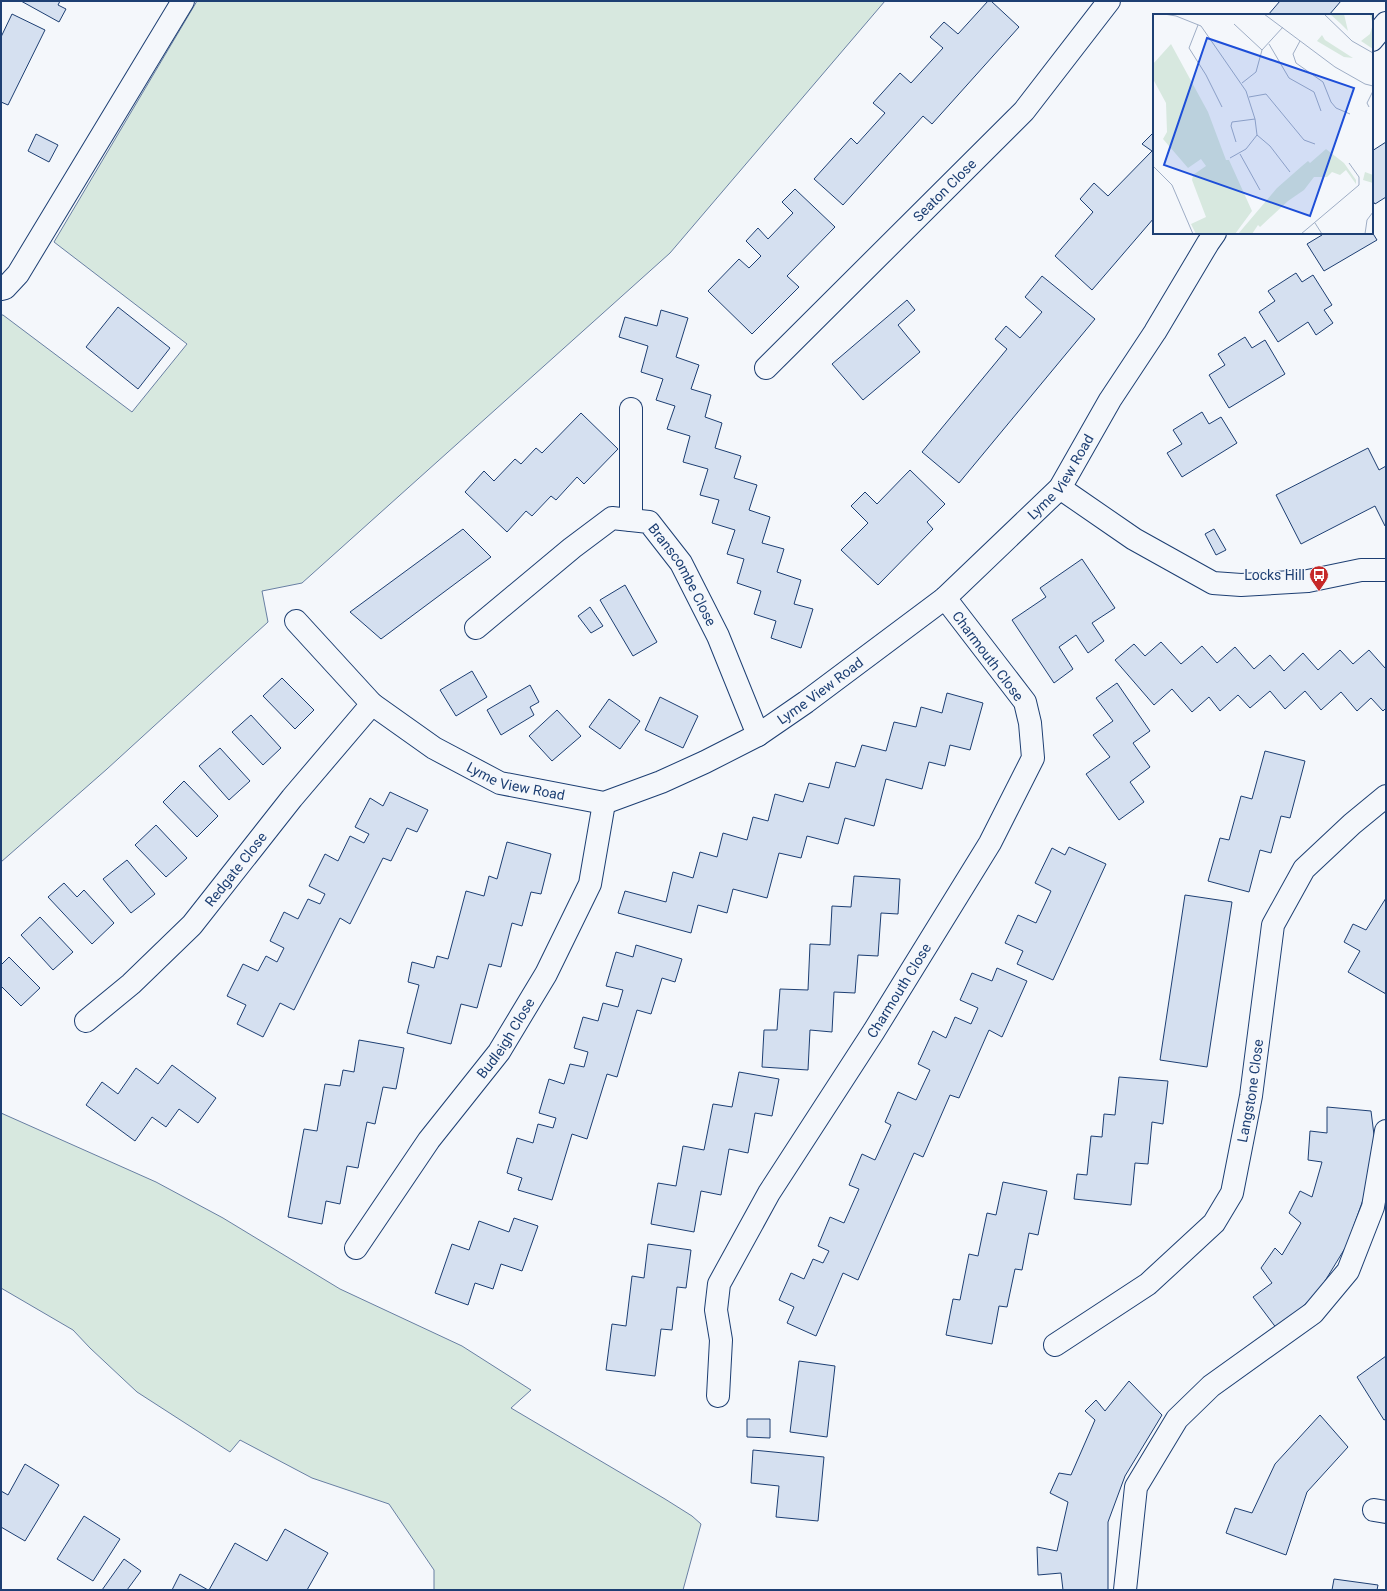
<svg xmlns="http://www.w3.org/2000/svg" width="1387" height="1591" viewBox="0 0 1387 1591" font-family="Roboto,sans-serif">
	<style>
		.green { fill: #d7e8df; stroke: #687fa3 }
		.building { fill: #d5e0f0; stroke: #1d3f73 }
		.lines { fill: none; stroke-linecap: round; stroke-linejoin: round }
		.minor-casing { stroke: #1d3f73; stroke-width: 24 }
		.minor { stroke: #f4f7fb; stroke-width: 22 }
		.labels { text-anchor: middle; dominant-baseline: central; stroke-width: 3; stroke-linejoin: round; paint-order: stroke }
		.street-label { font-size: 14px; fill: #1d3f73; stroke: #f4f7fb }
		.poi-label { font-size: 14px; fill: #1d3f73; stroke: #f4f7fb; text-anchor: end }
		.inset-road { fill: none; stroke: #9eadc5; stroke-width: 1 }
		.view { fill: #1d4ed8; fill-opacity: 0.15; stroke: #1d4ed8; stroke-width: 2 }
		.inset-edge { fill: none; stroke: #1d3f73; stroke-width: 2 }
	</style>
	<rect width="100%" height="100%" fill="#f4f7fb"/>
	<g class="green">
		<polygon points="197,1 885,1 670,253 302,583 262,591 268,622 107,769 1,862 1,315 3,315 132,412 187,344 54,242"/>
		<polygon points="1,1113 156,1182 223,1218 340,1289 462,1346 531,1390 511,1408 665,1499 692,1516 701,1524 683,1590 434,1590 434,1570 389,1504 312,1478 240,1440 230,1452 137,1392 90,1348 73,1330 1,1288"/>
	</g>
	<g class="building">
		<polygon points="21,1 60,1 58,5 66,9 59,22"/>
		<polygon points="988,1 991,1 1019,27 932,124 923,116 843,205 814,179 851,138 857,144 885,113 873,103 900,73 911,83 943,48 930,37 944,22 958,34"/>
		<polygon points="1280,1 1341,1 1329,15 1268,15"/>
		<polygon points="12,14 45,30 8,105 1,102 1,37"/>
		<polygon points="1154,132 1154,218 1092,290 1055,256 1093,212 1080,199 1094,183 1108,196 1152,151 1142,144"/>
		<polygon points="36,134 58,145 49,162 28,151"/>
		<polygon points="1386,142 1386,197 1375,204 1372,200 1372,151"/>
		<polygon points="795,189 835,227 787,276 799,287 752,334 708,291 739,259 749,268 761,256 746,241 758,228 768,239 793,213 782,202"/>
		<polygon points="1372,232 1377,240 1324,271 1307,244 1322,235 1320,233 1372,233"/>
		<polygon points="1296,273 1302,282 1313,275 1332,305 1324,310 1333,323 1316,335 1308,322 1278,342 1259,312 1275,301 1268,291"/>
		<polygon points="1042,276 1095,319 959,483 922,452 1007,349 995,339 1006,326 1020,338 1042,312 1025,297"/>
		<polygon points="907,300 915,310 898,325 920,352 863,400 832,364"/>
		<polygon points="118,307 170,348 138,389 86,347"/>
		<polygon points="661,310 688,318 676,357 699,365 691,389 711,395 705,417 722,423 715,448 741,456 734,478 757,485 749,510 770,517 762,543 784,549 777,572 801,580 794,604 813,609 801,648 771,638 776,621 754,614 761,591 737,583 744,559 727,554 735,530 712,523 719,500 700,495 708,469 683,462 690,436 667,429 675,406 656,400 663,379 641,372 648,346 619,337 625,317 657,326"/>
		<polygon points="1245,337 1252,348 1265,340 1285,374 1229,408 1209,375 1225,365 1218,354"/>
		<polygon points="1202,412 1209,424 1221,417 1237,443 1182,477 1167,453 1182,444 1173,430"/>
		<polygon points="581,413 618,449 584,484 577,477 556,500 551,496 532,516 526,511 507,532 465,492 484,471 494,481 515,459 521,464 536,448 542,453"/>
		<polygon points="1368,448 1379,470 1386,466 1386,525 1385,526 1375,506 1301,544 1276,495"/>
		<polygon points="910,470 945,504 927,522 933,529 878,585 841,550 868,523 851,506 865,492 877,504"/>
		<polygon points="463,529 491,557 381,639 350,612"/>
		<polygon points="1214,529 1226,550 1216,555 1205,534"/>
		<polygon points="1082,559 1115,608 1092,623 1104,641 1088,653 1076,635 1059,647 1073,669 1054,683 1012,620 1046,597 1040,588"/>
		<polygon points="625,585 657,642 633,656 600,600"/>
		<polygon points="590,607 603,626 591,633 578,616"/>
		<polygon points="1161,642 1181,664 1202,646 1217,663 1235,647 1254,669 1270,655 1284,671 1303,653 1318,670 1340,650 1353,664 1369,650 1385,668 1386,668 1386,708 1383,711 1371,698 1357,711 1341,692 1321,710 1305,691 1285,709 1270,691 1250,708 1238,695 1220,711 1209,697 1192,712 1172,689 1154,705 1115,660 1134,644 1145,656"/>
		<polygon points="472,671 487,697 456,716 440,690"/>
		<polygon points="282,678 314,710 295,729 263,696"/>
		<polygon points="1117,683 1150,731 1133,743 1150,767 1130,782 1144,802 1119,820 1086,774 1110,757 1093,735 1113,721 1096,698"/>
		<polygon points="530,685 539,702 530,707 534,715 501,735 487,710"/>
		<polygon points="947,693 983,703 970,750 950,745 945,766 929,762 922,789 886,779 874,826 845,818 838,844 807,836 801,858 779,853 767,898 733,889 727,913 698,905 691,933 618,913 625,891 666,902 673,872 693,878 700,852 717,857 723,833 747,840 753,817 768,821 775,794 803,802 809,783 829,788 836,762 855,767 862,745 886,751 894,722 916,727 921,707 942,713"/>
		<polygon points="660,697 698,716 683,748 645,730"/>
		<polygon points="609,699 640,721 620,749 589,727"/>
		<polygon points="557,710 581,736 552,761 529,736"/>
		<polygon points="251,715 281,748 263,765 232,732"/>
		<polygon points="220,748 250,781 229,800 199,766"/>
		<polygon points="1265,751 1305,761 1290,818 1281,816 1271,853 1260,850 1249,892 1208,881 1220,838 1229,840 1241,796 1252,799"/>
		<polygon points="184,781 218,816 197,837 163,802"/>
		<polygon points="390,792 428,810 417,832 407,828 391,861 383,858 350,924 340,918 294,1010 280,1003 263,1037 237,1024 246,1005 227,996 243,964 258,971 266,956 277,962 284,948 270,941 284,912 298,919 308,899 320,904 325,894 309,886 325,854 338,861 350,836 364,843 369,834 355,827 370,798 383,806"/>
		<polygon points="156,825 187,858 166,877 135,845"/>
		<polygon points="507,842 551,854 541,894 531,892 522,926 512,923 501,967 489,964 477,1008 461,1004 451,1044 407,1033 419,985 408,982 412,962 434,968 437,956 448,959 466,891 484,896 489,876 497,879"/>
		<polygon points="1069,847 1106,864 1053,980 1017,964 1023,951 1005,943 1018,915 1036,923 1051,891 1035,883 1052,848 1065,855"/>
		<polygon points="127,860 155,894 131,913 103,879"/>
		<polygon points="854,876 900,879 898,914 881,913 878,956 858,955 855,993 834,992 832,1032 810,1030 808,1070 762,1067 764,1030 777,1030 780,989 808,990 810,944 830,945 832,906 851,907"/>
		<polygon points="64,883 77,897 84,890 114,923 92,944 48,897"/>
		<polygon points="1185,895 1232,902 1207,1067 1160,1060"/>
		<polygon points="1386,898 1386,994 1348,972 1360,951 1344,942 1353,924 1366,930"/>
		<polygon points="40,917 73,952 53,970 21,935"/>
		<polygon points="636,945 682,959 675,982 662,978 651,1014 637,1010 617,1077 607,1074 587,1139 572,1134 552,1200 518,1190 522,1178 507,1173 517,1138 533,1143 538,1124 553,1128 556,1118 539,1113 549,1079 564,1084 570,1064 584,1067 588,1052 574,1048 583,1017 598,1021 603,1003 618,1007 623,990 606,986 616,952 633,957"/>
		<polygon points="9,957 40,988 21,1006 1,986 1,965"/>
		<polygon points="997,968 1027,981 1002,1037 989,1030 959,1098 950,1095 923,1157 914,1153 858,1280 843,1273 816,1336 787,1323 794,1307 779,1300 791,1273 804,1279 813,1259 823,1263 829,1251 818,1246 830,1217 844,1223 859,1189 849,1185 862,1154 875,1160 891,1125 885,1122 898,1092 916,1100 930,1070 918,1064 933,1031 946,1038 955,1017 971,1024 978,1008 960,1000 972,973 992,981"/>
		<polygon points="359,1040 404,1048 396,1089 383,1087 375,1124 367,1122 358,1168 347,1166 340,1204 326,1201 322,1224 288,1217 304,1129 317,1131 325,1084 340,1086 343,1070 354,1072"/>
		<polygon points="172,1065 216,1098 198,1123 179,1109 166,1127 152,1117 135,1141 86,1105 102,1082 118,1094 136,1068 158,1084"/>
		<polygon points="739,1072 779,1079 772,1116 755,1113 748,1153 729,1149 721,1195 701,1191 694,1232 651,1224 658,1183 676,1186 683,1146 704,1150 713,1104 732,1107"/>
		<polygon points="1119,1077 1168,1081 1163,1124 1152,1122 1148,1164 1135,1163 1131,1205 1074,1199 1077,1174 1087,1175 1091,1136 1102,1137 1104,1114 1115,1115"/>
		<polygon points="1327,1107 1371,1111 1375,1143 1364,1197 1347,1245 1317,1294 1277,1329 1253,1297 1272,1283 1261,1268 1275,1248 1282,1255 1301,1223 1289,1213 1300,1191 1312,1197 1322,1162 1308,1160 1310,1131 1327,1133"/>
		<polygon points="1003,1182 1047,1191 1038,1235 1029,1233 1022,1270 1015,1269 1007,1307 999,1306 992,1344 946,1335 953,1299 960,1300 969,1254 978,1256 987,1213 996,1215"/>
		<polygon points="514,1218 538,1226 522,1271 501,1264 493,1289 475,1283 468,1305 435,1293 452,1244 469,1250 479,1221 509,1232"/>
		<polygon points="648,1244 691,1250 686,1288 677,1287 672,1330 661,1329 655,1376 606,1370 612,1324 626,1326 632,1276 644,1278"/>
		<polygon points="1386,1356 1386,1419 1384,1420 1357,1377"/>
		<polygon points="799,1361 835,1366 827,1437 790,1432"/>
		<polygon points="1129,1381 1162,1415 1125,1476 1108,1522 1108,1590 1063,1590 1061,1573 1038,1575 1037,1547 1057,1551 1068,1502 1050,1493 1059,1473 1071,1475 1095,1420 1085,1411 1096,1400 1105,1411"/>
		<polygon points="1320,1415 1348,1447 1307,1492 1286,1555 1226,1533 1235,1508 1252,1513 1275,1464"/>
		<polygon points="747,1419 770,1419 770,1438 747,1437"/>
		<polygon points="753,1450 824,1457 818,1521 776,1517 779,1486 751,1483"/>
		<polygon points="25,1464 59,1485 25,1541 1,1527 1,1491 8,1495"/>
		<polygon points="84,1516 120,1539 93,1581 57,1559"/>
		<polygon points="285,1529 328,1553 307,1590 209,1590 235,1543 267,1561"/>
		<polygon points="124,1559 141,1571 127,1590 102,1590"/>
		<polygon points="180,1574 208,1590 172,1590"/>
		<polygon points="1334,1579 1378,1585 1377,1590 1332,1590"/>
	</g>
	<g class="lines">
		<defs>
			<g id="minor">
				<polyline points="1372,40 1386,23"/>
				<polyline points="1,289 5,288 18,274 183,1"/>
				<path id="s1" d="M766,368L1024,111L1109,1"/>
				<polyline points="631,409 631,520"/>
				<polyline points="1060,488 1134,539 1213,583 1241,585 1308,581 1361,570 1386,570"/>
				<path id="s2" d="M296,621L372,704L434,748L500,783L604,803L661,782L705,762L758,735L806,702L945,598L1060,488L1110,400L1155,332L1208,243L1215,233"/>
				<path id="s3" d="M476,628L572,548L612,518L649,522L681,563L718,636L758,735"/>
				<path id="s4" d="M86,1021L131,984L192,925L292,798L372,704"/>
				<path id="s5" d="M356,1248L429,1140L499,1052L546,974L590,884L604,803"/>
				<path id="s6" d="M1055,1345L1148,1284L1214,1223L1232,1193L1251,1096L1273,925L1304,869L1352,824L1386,796"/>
				<path id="s7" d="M718,1396L721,1340L716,1310L719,1284L769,1193L874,1031L990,843L1033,758L1030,723L1025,702L945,598"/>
				<polyline points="1374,1510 1386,1512"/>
				<polyline points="1125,1590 1136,1487 1177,1419 1211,1386 1313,1313 1348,1271 1373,1207 1386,1131"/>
			</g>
		</defs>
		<use href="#minor" class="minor-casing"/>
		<use href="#minor" class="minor"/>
	</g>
	<defs>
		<symbol id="bus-pin" viewBox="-11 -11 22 30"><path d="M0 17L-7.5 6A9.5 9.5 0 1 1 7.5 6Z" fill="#c62828" stroke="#f4f7fb"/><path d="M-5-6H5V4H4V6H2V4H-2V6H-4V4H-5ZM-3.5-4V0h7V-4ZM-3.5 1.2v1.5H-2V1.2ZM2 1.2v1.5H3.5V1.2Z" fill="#fff"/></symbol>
	</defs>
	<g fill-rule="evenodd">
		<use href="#bus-pin" x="1308" y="564" width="22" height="30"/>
	</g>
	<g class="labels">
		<g class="street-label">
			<text stroke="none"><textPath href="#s1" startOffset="252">Seaton Close</textPath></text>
			<text stroke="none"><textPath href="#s2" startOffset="938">Lyme View Road</textPath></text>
			<text stroke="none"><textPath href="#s3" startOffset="275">Branscombe Close</textPath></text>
			<text transform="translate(988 656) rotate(53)">Charmouth Close</text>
			<text stroke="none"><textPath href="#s2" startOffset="614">Lyme View Road</textPath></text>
			<text stroke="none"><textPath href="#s2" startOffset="278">Lyme View Road</textPath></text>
			<text stroke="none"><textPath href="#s4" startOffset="214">Redgate Close</textPath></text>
			<text stroke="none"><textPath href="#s7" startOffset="457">Charmouth Close</textPath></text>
			<text stroke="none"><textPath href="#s5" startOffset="258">Budleigh Close</textPath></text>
			<text stroke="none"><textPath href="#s6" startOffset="340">Langstone Close</textPath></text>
		</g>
		<g class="poi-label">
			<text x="1305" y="575">Locks Hill</text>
		</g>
	</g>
	<g transform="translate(1153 14)">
		<rect width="220" height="220" fill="#f4f7fb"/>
		<path d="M177,0H191L195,17L187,9ZM217,1H220V35L208,27L217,20L220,10ZM169,21L172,26L200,44L191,43L169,30L164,27ZM18,30L55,98L73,146H76L99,197L82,220H43L38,210L53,203L39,166L40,161L53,152L48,145L35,154L10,125L14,118L13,89L0,65V50ZM173,135L191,149L203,166V170L193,156L187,161L179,158L174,163H161L151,176L135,187L107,213L105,211L99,220H85L124,174L149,152L155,147L157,149ZM212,158L220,161V169L210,166Z" fill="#d7e8df"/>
		<path class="inset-road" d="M11,0L23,2L48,12L93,77L102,105L104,121L93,135L77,144M111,0L182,53L212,70L220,72M171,0L199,27L220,39M81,10L109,36M45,11L36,34L53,61L69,93M147,27L140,40L143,49L170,68L178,88L183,94L197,100M116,30L136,64L161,78L168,97M89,69L103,58L109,36L130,13M96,83L113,80L151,126L162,130M216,93L214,89L220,77M104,121L117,132L137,158M83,128L78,112L79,108L102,105M87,140L107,176M0,152L19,171L40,220M162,209L169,220M148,220L206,171V163L196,149M212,220L214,206L220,198"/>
		<path class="view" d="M54,24L201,74L157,202L11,151Z"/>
		<rect width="220" height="220" class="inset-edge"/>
	</g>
	<rect width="1387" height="1591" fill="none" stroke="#1d3f73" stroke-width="4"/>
</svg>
